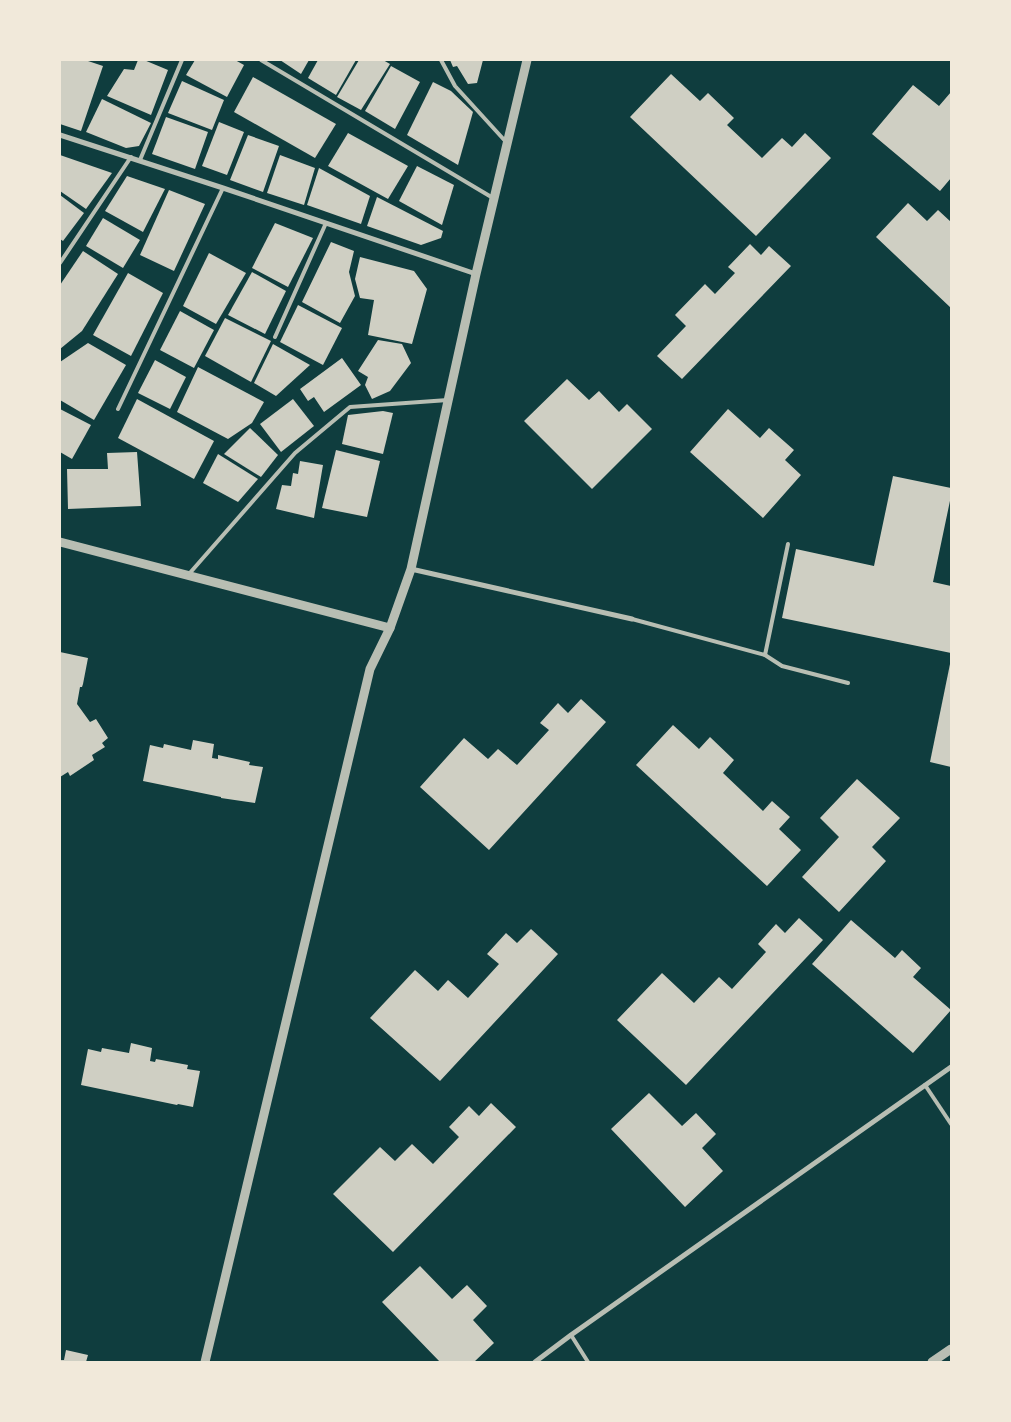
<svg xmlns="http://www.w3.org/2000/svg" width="1011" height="1422" viewBox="0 0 1011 1422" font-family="'Sofia Sans Condensed',sans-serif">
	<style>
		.building { fill: #cfcfc3 }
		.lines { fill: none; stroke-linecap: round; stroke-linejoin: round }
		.service { stroke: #b8beb3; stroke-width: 4 }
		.minor { stroke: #b8beb3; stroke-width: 5 }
		.tertiary { stroke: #b8beb3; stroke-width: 9 }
	</style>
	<rect width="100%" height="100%" fill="#0f3d3e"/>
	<g class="building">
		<polygon points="60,60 85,60 103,66 81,131 60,124"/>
		<polygon points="138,60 144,60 168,70 151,115 107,96 124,69 134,70"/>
		<polygon points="195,60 235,60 244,65 227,97 186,75"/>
		<polygon points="280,60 309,60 301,74"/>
		<polygon points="318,60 356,60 336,95 308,78"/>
		<polygon points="359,60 383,60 390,64 361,110 337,97"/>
		<polygon points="450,60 483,60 477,83 468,84 457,66 453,67"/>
		<polygon points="391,66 420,82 395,129 365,111"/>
		<polygon points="671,74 700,101 708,93 734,118 727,125 762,158 782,138 792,147 805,133 831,158 756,236 630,117"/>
		<polygon points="253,77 336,124 315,158 234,112"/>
		<polygon points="182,81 224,100 212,130 168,113"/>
		<polygon points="433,82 451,91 473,112 458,165 407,135"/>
		<polygon points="913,85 939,106 951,92 951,178 940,191 872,134"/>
		<polygon points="102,99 151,123 139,146 126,148 86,132"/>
		<polygon points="166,117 208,132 195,169 152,154"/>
		<polygon points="219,122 244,132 227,175 202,166"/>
		<polygon points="348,133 408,166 388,199 328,166"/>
		<polygon points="248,135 279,146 263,192 230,180"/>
		<polygon points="60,155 112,173 86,209 60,191"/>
		<polygon points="280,155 315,168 304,205 267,193"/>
		<polygon points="417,166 454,185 442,225 399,201"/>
		<polygon points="319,168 370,196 361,224 307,205"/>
		<polygon points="127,176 165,189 143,232 105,211"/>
		<polygon points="169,190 205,204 174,271 140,255"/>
		<polygon points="60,195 84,213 63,241 60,239"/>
		<polygon points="377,197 443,231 441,238 421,245 367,226"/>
		<polygon points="908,203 927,221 938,210 951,222 951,308 876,237"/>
		<polygon points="103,218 140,240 123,268 86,246"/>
		<polygon points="275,223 313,238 288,287 252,268"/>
		<polygon points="331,242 354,251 349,272 355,296 340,323 302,302"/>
		<polygon points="750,244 761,255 769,246 791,266 682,379 657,356 686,326 675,315 705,284 715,294 735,273 728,267"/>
		<polygon points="83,251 118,274 82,331 60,349 60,285"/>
		<polygon points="209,253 246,273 216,324 183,306"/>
		<polygon points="360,257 414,271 427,289 412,344 368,335 374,300 360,298 355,279"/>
		<polygon points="252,272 286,291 265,334 228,315"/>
		<polygon points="128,273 163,293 131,356 93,335"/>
		<polygon points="298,305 342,328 323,365 280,342"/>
		<polygon points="180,311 214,330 194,368 160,350"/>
		<polygon points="225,318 271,341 251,382 205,356"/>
		<polygon points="378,340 402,344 411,363 390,391 372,399 365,385 368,377 358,371"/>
		<polygon points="88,343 126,365 94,420 60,400 60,362"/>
		<polygon points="273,344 310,365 276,396 254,383"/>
		<polygon points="342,358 361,385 324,412 314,397 308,401 300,389"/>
		<polygon points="155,360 186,377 170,409 138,393"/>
		<polygon points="198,367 264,402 252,423 228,439 177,412"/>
		<polygon points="567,379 589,400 599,391 619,412 627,404 652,429 592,489 524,421"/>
		<polygon points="137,399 214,441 194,479 118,438"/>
		<polygon points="293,399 314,426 281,452 260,424"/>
		<polygon points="60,409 91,425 72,459 60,452"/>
		<polygon points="728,409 760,438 769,428 794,450 785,460 801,475 763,518 690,452"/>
		<polygon points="383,411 393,413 383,454 342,444 348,415"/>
		<polygon points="250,428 278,455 261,477 224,454"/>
		<polygon points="336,450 380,461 367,517 322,508"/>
		<polygon points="137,452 141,506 68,509 67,469 108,469 107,453"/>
		<polygon points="218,454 258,479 238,502 203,483"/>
		<polygon points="300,461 323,465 314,518 276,509 282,485 291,486 293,473 298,474"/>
		<polygon points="893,476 951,488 951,496 933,582 951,586 951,653 782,618 796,549 874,566"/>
		<polygon points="60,652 88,658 83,684 82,687 80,687 77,704 90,722 96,719 108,738 102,743 105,747 92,755 94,760 70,776 68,772 60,777"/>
		<polygon points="950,664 951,664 951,767 930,762"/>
		<polygon points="581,699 606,722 489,850 420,787 464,738 488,759 498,749 517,765 549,730 540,723 558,703 568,713"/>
		<polygon points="673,725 699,749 710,737 734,760 723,773 763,811 772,801 790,817 779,829 801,850 767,886 636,765"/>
		<polygon points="193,740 214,744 212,758 218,759 218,755 250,762 249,765 263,767 255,803 221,798 221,797 143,781 150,745 163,748 164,744 191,750"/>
		<polygon points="857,779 900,818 872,847 886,861 839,912 802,877 839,837 820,818"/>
		<polygon points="799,918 823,940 686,1085 617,1020 662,973 694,1003 719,977 732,989 766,952 758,944 776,924 785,933"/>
		<polygon points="851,920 895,958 902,950 921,968 913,977 951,1010 913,1053 812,964"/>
		<polygon points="531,929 558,954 440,1081 370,1018 415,970 438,991 448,980 468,998 499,964 487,954 506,933 517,943"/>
		<polygon points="131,1043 152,1048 150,1061 155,1062 156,1059 188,1065 187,1069 200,1071 193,1107 178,1104 177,1105 81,1085 88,1049 101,1052 102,1048 129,1053"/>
		<polygon points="649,1093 682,1126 696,1113 716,1134 702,1148 723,1171 685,1207 611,1129"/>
		<polygon points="491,1103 516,1127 393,1252 333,1194 380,1147 395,1161 412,1144 433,1164 459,1137 449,1127 469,1106 479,1116"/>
		<polygon points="420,1266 452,1299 467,1285 487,1306 473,1320 494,1343 474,1362 440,1362 382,1302"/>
		<polygon points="66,1350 88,1355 86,1362 60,1362 60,1360 64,1360"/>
	</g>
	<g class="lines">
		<g class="service">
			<polyline points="261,60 493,198"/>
			<polyline points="441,60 455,86 507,143"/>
			<polyline points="140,160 182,60"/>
			<polyline points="60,263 131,157"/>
			<polyline points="275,337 326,223"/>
			<polyline points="118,409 223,188"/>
			<polyline points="189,574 295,453 350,407 448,400"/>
			<polyline points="632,619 765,655 782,666 848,683"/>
			<polyline points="765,655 788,544"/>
			<polyline points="925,1085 951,1124"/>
			<polyline points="571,1335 588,1362"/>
		</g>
		<g class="minor">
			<polyline points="60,135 223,188 476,274"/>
			<polyline points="411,569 632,619"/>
			<polyline points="535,1362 571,1335 951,1067"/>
		</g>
		<g class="tertiary">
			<polyline points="60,542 390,628"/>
			<polyline points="205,1362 370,669 390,628 411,569 476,274 527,60"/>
			<polyline points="932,1362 951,1349"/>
		</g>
	</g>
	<rect width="1011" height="1422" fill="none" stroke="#f1e9da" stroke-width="122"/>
</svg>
